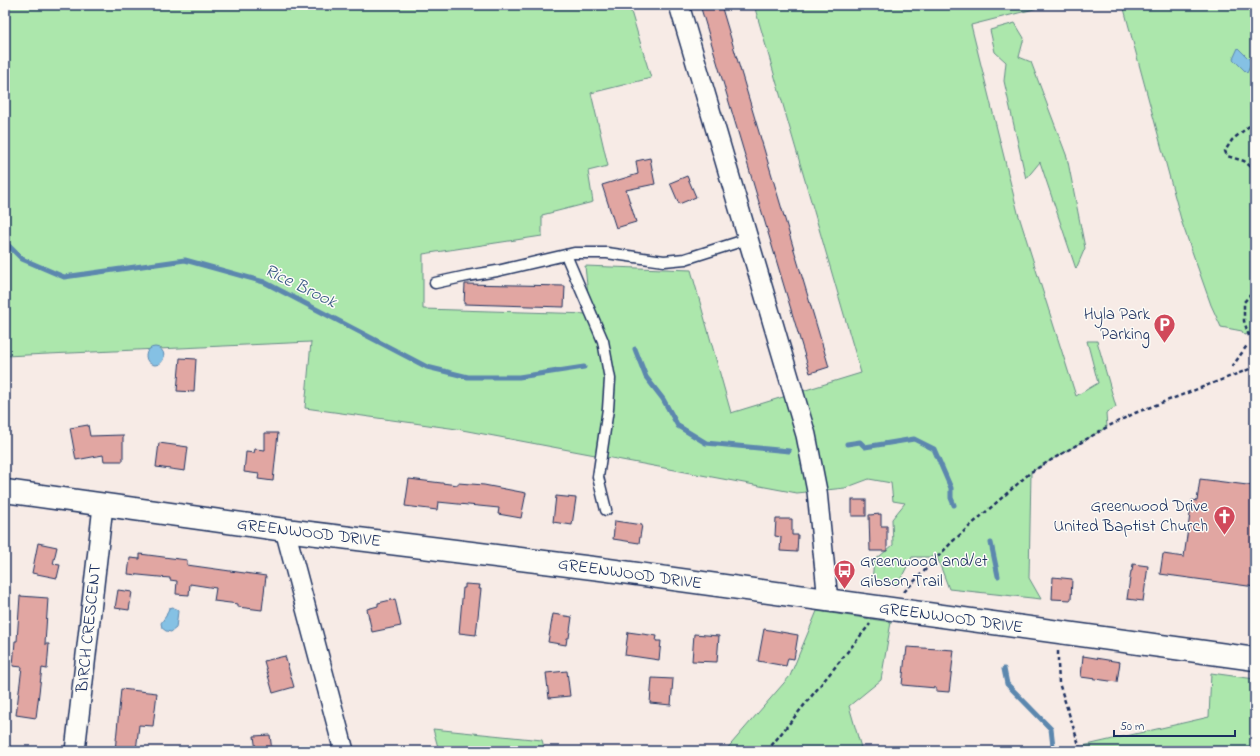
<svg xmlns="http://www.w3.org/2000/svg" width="1260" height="756" viewBox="0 0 1260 756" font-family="'Indie Flower',sans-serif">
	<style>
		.green { fill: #ace7ac; stroke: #648b85 }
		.water { fill: #85c1e4; stroke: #5b87ae }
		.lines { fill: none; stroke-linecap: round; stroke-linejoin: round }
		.stream { stroke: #5b87ae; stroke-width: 5 }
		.building { fill: #e1a6a2; stroke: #1b2f5e }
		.lane-casing { stroke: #1b2f5e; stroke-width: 13 }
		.street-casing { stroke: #1b2f5e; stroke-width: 22 }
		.secondary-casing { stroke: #1b2f5e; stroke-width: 25 }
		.path { stroke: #1b2f5e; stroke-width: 2.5; stroke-dasharray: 4 3; stroke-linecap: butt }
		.lane { stroke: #fdfcf7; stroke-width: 10 }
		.street { stroke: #fdfcf7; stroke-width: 19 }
		.secondary { stroke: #fdfcf7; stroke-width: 22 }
		.labels { text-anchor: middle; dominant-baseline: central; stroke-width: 3; stroke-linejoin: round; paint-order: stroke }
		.poi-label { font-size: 17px; fill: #1b2f5e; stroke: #fdfcf7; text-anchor: end }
		.street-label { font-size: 17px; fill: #1b2f5e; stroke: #fdfcf7 }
		.water-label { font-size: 18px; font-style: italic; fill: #3b5b86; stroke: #fdfcf7 }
	</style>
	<rect width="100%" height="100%" fill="#f7ebe6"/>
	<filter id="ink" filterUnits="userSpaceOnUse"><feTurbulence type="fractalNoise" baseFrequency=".025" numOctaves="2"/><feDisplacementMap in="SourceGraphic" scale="8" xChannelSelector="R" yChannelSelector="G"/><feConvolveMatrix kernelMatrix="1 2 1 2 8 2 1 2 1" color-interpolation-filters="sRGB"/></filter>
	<g filter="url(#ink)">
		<g class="green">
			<polygon points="5,5 629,5 651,78 591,93 608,166 588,171 593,202 542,215 542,236 423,254 423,309 590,314 585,266 691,270 731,413 861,373 754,5 1050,5 971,25 1018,213 1076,396 1098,383 1087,341 1097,341 1116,407 1106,413 1107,427 1031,472 1029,578 1041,599 949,589 937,557 912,557 897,586 872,580 874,561 893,545 892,519 905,503 893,501 891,483 869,479 845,488 797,493 457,429 305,408 311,342 5,356"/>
			<polygon points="1123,5 1255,5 1255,333 1251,333 1244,335 1242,331 1221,327 1211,305 1182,223"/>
			<polygon points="1015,23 1024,38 1019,57 1031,62 1067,157 1085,248 1076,269 1040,162 1026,179 1004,81 1006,62 995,52 990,30"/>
			<polygon points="817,611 891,622 881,680 849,706 862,751 725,751 790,676"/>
			<polygon points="1211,673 1255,679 1255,751 1075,751 1074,748 1209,717"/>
			<polygon points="433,729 542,740 545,751 439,751"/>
		</g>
		<g class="water">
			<polygon points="1238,48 1252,62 1247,73 1233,59"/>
			<circle cx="155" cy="356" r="9"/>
			<polygon points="173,607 178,611 176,628 171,632 166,631 162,628 161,623 166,616 169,608"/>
		</g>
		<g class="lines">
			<g class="stream">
				<polyline points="5,242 22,259 64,277 185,260 264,282 427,367 468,377 519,377 584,367"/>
				<polyline points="635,349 646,377 663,399 678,426 706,443 789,451"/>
				<polyline points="847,444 860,442 865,447 914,439 934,449 951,488 951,498 954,505"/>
				<polyline points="991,543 998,576"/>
				<polyline points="1004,669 1007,684 1051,729 1053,746 1055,751"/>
			</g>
		</g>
		<g class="building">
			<polygon points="700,5 721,5 829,367 810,373"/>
			<polygon points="650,158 655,184 626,190 636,222 616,228 602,185 638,174 636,161"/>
			<polygon points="687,176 696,197 679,204 670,183"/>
			<polygon points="465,284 565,286 564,307 464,304"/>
			<polygon points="180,358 196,359 194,392 177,391"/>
			<polygon points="88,425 90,436 123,435 123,461 104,461 103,455 76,460 70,428"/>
			<polygon points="265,433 278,433 273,481 258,479 259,474 244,472 246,452 254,453 255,449 265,450"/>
			<polygon points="159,443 188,447 185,471 156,467"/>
			<polygon points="409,479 458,485 458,483 484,485 526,493 521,518 498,514 499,508 438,502 437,510 405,506"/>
			<polygon points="1200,479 1255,486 1255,587 1160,574 1163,554 1184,557 1192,500 1197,501"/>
			<polygon points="556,496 576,498 572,525 553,522"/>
			<rect x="852" y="500" width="14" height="16"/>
			<polygon points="881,514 881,526 887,526 887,551 870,551 869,515"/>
			<polygon points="776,519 792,519 792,535 798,535 797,552 780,551 781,537 775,536"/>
			<polygon points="615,521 642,525 639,543 613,539"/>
			<polygon points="38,543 57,547 53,564 60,565 57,578 32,573"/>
			<polygon points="140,554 187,560 187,565 266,576 262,610 238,607 238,604 214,601 216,588 190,584 189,595 176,594 177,581 170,580 170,578 128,574 130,558 140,559"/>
			<polygon points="1133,564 1148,566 1143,601 1127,599 1131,571 1132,571"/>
			<polygon points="1053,577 1072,579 1071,600 1052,599"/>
			<polygon points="465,584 480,585 479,589 481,589 476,635 459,633 463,588 465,588"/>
			<polygon points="118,590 132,592 129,610 115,608"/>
			<polygon points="20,596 48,598 45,644 49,644 47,669 42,668 36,718 16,715 22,667 13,666 15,641 17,641"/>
			<polygon points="395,599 401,626 372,632 367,609 378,606 378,603"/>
			<polygon points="553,614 572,617 569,638 567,638 566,645 548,642"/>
			<polygon points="764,629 798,635 794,659 788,658 786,666 758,661"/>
			<polygon points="628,632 657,636 656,641 661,641 659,660 625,655"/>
			<polygon points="694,634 719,636 717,662 692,661"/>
			<polygon points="907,647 954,650 949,692 936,691 936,688 902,685 905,656 906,656"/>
			<polygon points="285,656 294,687 273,693 264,661"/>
			<polygon points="1083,656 1120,662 1117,682 1081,677"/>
			<polygon points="567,671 570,696 549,698 546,673"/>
			<polygon points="652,678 673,679 671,705 650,703"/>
			<polygon points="121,689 157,693 153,726 139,725 136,751 115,751"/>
			<polygon points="270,735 272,751 256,751 254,736"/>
		</g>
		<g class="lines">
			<defs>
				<g id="lane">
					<polyline points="566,255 603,341 610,379 608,409 598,477 606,510"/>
					<polyline points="435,283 467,276 497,271 574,253 607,253 664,261 685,259 748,239"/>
				</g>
				<g id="street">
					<polyline points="679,5 806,435 817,491 828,601"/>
					<polyline points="285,530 344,751"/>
					<polyline points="75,751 103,506"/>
				</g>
				<polyline id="secondary" points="5,491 285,530 601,569 1255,659"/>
			</defs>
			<use href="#lane" class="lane-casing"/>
			<use href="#street" class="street-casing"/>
			<use href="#secondary" class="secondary-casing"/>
			<g class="path">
				<polyline points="1255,122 1253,123 1232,140 1225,151 1227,156 1244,161 1255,170"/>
				<polyline points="1255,197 1255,211"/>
				<polyline points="1249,336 1244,321 1244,302 1255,290"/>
				<polyline points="1232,367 1248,344"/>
				<polyline points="904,592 953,541 1031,472 1107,427 1135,413 1255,367"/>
				<polyline points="1058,651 1058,664 1059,683 1081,751"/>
				<polyline points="767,751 870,624"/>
			</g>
			<use href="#lane" class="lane"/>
			<use href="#street" class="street"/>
			<use href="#secondary" class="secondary"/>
		</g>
	</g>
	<defs>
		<symbol id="parking-pin" viewBox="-11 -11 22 30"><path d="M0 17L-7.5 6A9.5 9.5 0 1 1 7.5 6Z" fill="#d1495b" stroke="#fdfcf7"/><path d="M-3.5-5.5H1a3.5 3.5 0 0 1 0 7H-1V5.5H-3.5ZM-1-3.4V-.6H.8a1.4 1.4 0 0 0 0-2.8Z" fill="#fff"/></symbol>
		<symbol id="church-pin" viewBox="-11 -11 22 30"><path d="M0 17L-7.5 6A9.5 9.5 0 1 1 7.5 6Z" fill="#d1495b" stroke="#fdfcf7"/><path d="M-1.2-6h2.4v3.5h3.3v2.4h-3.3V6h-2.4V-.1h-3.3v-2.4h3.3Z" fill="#fff"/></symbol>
		<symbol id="bus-pin" viewBox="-11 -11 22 30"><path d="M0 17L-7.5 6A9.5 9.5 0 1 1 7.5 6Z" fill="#d1495b" stroke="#fdfcf7"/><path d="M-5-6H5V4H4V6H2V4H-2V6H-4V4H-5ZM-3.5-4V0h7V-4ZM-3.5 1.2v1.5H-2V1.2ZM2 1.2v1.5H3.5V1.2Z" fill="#fff"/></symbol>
	</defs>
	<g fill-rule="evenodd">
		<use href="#parking-pin" x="1152" y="312" width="25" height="34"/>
		<use href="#church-pin" x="1212" y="504" width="25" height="34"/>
		<use href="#bus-pin" x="832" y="558" width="25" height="34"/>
	</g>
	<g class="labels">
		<g class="poi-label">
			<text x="1150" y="314">Hyla Park<tspan x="1150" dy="20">Parking</tspan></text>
			<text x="1208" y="506">Greenwood Drive<tspan x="1208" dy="20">United Baptist Church</tspan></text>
			<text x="860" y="561" text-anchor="start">Greenwood and/et<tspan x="860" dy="20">Gibson Trail</tspan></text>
		</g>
		<g class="street-label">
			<text transform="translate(309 533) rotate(7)">GREENWOOD DRIVE</text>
			<text transform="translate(630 574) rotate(8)">GREENWOOD DRIVE</text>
			<text transform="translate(951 618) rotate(8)">GREENWOOD DRIVE</text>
			<text transform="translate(89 628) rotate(-84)">BIRCH CRESCENT</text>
		</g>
		<g class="water-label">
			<text transform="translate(300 287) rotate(26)">Rice Brook</text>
		</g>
	</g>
	<rect width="1260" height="756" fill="none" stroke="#fdfcf7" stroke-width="20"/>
	<rect x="10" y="10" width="1240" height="736" fill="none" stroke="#1b2f5e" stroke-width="1.5" filter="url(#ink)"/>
	<path d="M1114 730v6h121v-6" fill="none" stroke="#1b2f5e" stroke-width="2"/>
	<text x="1120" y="730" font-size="12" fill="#1b2f5e" stroke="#fdfcf7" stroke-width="3" paint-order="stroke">50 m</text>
</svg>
